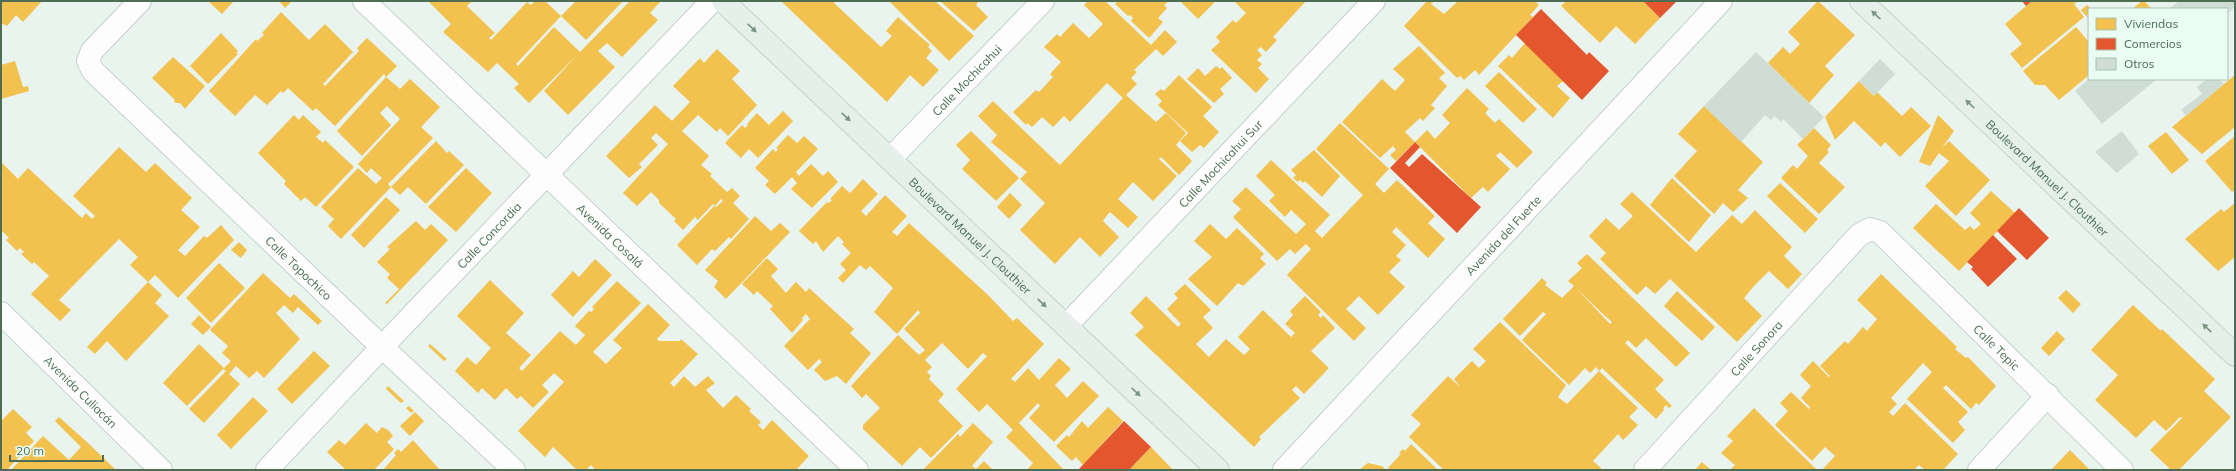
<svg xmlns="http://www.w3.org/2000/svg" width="2236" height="471" viewBox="0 0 2236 471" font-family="Mulish,sans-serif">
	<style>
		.homes { fill: #f2c14e; fill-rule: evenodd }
		.shops { fill: #e4572e }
		.building { fill: #cfddd4 }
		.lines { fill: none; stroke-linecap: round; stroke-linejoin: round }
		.minor-casing { stroke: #c4d1ca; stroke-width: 24 }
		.major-casing { stroke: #c6d3ca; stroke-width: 24 }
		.minor { stroke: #fcfdfc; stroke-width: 22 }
		.major { stroke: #e5f0eb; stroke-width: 22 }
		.oneway { fill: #7b9582 }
		.labels { text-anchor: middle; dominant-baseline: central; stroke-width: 4; stroke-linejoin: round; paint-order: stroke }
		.street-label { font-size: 12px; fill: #4d6e55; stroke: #e9fdf3 }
	</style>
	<rect width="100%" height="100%" fill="#e9f4ee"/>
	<g class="homes">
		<polygon points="1,1 42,1 23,22 16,15 7,26 1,23"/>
		<polygon points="208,1 234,1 222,14"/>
		<polygon points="279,1 292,1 285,8"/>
		<polygon points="428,1 472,1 467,6 495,33 489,38 491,40 527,2 531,5 535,1 545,1 561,16 516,64 518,66 554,27 580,52 630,1 661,1 650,13 658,20 622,57 607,43 598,51 615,67 568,115 544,91 577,55 529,103 514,88 519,84 497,63 488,72 443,32 451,24"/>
		<polygon points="576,1 623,1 586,40 561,16"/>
		<polygon points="781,1 836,1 834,3 881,47 892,36 886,31 898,17 930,45 928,47 932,51 926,58 939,70 923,87 910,75 887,102"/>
		<polygon points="889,1 935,1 974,36 949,61"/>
		<polygon points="940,1 979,1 976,5 988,17 974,31"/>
		<polygon points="1088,1 1105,1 1151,45 1165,30 1177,42 1163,56 1156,49 1134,70 1137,72 1131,78 1137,84 1126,95 1156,122 1166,113 1186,133 1176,145 1192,161 1179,175 1161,157 1159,159 1177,176 1153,201 1133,182 1118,199 1138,217 1128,228 1110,212 1108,214 1103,221 1119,237 1100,257 1080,237 1055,264 1020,230 1045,203 1020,179 1027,172 991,142 997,135 978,116 993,101 1060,165 1123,98 1107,83 1070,122 1064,116 1053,127 1042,117 1032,127 1027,123 1026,125 1013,112 1036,90 1039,92 1053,77 1050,74 1061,62 1044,47 1057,34 1060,37 1073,23 1089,38 1103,24 1084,5"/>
		<polygon points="1118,1 1169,1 1164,5 1167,8 1158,18 1163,22 1149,38 1131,21 1133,18 1130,15 1128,16 1115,4"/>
		<polygon points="1180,1 1216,1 1198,19"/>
		<polygon points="1234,1 1306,1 1273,37 1277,40 1266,52 1261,47 1257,50 1262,55 1257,60 1262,64 1258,68 1269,79 1256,93 1211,50 1220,42 1216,37 1233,20 1236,23 1246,13"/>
		<polygon points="1427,1 1434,1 1431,4 1444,14 1458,1 1535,1 1539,5 1530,15 1533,17 1479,75 1475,70 1464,80 1460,76 1457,78 1404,26"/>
		<polygon points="1566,1 1643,1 1660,18 1635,44 1616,26 1600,43 1561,6"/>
		<polygon points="1818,1 1855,35 1825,66 1834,75 1809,103 1768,63 1783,47 1790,54 1800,44 1788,32"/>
		<polygon points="2032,1 2078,1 2074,4 2084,17 2022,68 2010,54 2022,44 2005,24"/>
		<polygon points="2142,1 2144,1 2152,9 2132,9"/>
		<polygon points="2087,5 2091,9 2089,9 2087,17 2081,10"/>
		<polygon points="281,12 309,40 325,24 353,52 323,84 325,86 359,51 357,48 367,38 397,66 386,77 384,74 382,76 335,126 316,108 313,111 288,88 283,93 281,91 267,105 255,95 235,116 209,91 256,39 257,41 264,35 262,33"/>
		<polygon points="2076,27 2089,42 2089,75 2059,100 2045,85 2035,85 2023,71"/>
		<polygon points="221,33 238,51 236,53 238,54 208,84 190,66"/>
		<polygon points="1525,43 1563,81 1557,86 1570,98 1553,118 1498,66 1509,55 1512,58"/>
		<polygon points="1419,46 1445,73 1439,78 1447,86 1431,105 1435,108 1423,121 1420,118 1405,132 1415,142 1396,161 1390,155 1396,150 1393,146 1380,158 1342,122 1382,79 1395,91 1405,80 1393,69"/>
		<polygon points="717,49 740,71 732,79 757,105 728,136 720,128 717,132 698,115 682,131 709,156 701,165 712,174 710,176 727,192 732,188 740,196 733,203 749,219 731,239 729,237 715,251 712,249 697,265 677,245 714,206 716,207 723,201 721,199 715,206 713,204 698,220 695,217 683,230 674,221 676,219 659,203 659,200 651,192 637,206 623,193 668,144 656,133 651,138 658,145 639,164 642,167 629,178 606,156 655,105 672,121 690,102 673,86 700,58 704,63"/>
		<polygon points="173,57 205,86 185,109 180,103 175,103 174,99 152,78"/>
		<polygon points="15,61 23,87 28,86 29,91 1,99 1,65"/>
		<polygon points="1216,66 1220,69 1222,67 1232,78 1220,89 1224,94 1214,103 1187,79 1198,68 1205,76"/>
		<polygon points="1499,72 1537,109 1523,123 1485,86"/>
		<polygon points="1179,75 1212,107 1203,116 1219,132 1204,148 1200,145 1192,152 1180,141 1188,133 1158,105 1162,101 1155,94 1161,89 1164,91"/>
		<polygon points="2235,75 2235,127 2202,154 2172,127"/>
		<polygon points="386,77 400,89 410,79 440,107 421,127 433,138 396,176 388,184 391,187 341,239 328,226 334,219 321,207 358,168 376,184 382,178 371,168 367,173 358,164 400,119 387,106 380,113 391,125 362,156 337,131"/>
		<polygon points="1859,81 1874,96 1877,92 1902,116 1911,107 1931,126 1900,157 1885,142 1881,147 1854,121 1835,140 1825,117"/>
		<polygon points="1467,88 1489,109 1485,113 1495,123 1499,119 1533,152 1517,168 1500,152 1496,156 1510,169 1488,192 1483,187 1471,198 1415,142 1427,130 1435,139 1450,123 1442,115"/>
		<polygon points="1704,106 1763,162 1738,190 1748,198 1733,212 1723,203 1714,214 1674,176 1697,151 1678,134"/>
		<polygon points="783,111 793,121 758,158 749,149 741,158 725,143 742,125 745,128 748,125 747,124 757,113 769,125"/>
		<polygon points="294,115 299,120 303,115 321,132 316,137 323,143 325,140 354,167 316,207 305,197 301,201 284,184 286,181 258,153"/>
		<polygon points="1938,115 1954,131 1942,148 1949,141 1990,180 1956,216 1925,186 1949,161 1939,153 1930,166 1919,162"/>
		<polygon points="1340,123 1389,169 1375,184 1384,193 1397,180 1435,216 1428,223 1445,239 1428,258 1396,227 1392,232 1406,245 1396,256 1401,260 1389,272 1405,287 1378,315 1359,296 1346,309 1366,328 1354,341 1287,275 1311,249 1306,244 1295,254 1290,249 1277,261 1233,217 1241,209 1232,201 1246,187 1296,234 1306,224 1291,210 1285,217 1269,201 1275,195 1256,176 1271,160 1330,215 1315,231 1322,238 1363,195 1316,149"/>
		<polygon points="1814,128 1831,145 1827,150 1829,152 1819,163 1845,187 1819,214 1781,178 1793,165 1797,169 1808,156 1797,145"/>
		<polygon points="971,131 1019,178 996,201 962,169 970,160 956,145"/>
		<polygon points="2166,132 2189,160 2172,174 2148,146"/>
		<polygon points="788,135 797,143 804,136 818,149 796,172 799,176 811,164 823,176 828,171 838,182 812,208 791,189 797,183 792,177 775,194 765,185 769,181 755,168 773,149 776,152 778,149 776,148"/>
		<polygon points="2235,136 2235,190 2232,192 2205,161"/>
		<polygon points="436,141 447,153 449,151 464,165 426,204 408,187 400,195 391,187"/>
		<polygon points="119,147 146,172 155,163 192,198 181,210 200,227 178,250 185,256 204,236 207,238 221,225 234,240 178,298 155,275 148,282 130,265 138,257 119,239 59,300 71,310 60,321 31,294 49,276 34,262 32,264 21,254 24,252 20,248 17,251 6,240 9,238 1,230 1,162 18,179 28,168 82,218 86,213 92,219 95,216 73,196"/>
		<polygon points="1314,150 1340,176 1322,197 1305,181 1303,183 1300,180 1298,182 1293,178 1296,175 1291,170"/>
		<polygon points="466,168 492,193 456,232 428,207"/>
		<polygon points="1672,178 1711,215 1689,242 1650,205"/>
		<polygon points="863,179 878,194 861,211 866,216 885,195 907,216 892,232 897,236 909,223 988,295 1013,321 1017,318 1044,344 1011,379 1015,382 1028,368 1039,380 1059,358 1071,369 1055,385 1067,398 1083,381 1099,396 1054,442 1029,418 1040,406 1038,403 1019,423 1064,470 1027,470 1033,463 1006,437 1013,430 987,404 979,412 956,389 987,356 983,353 968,369 942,343 925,360 932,367 927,372 931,376 929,379 944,394 938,401 963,426 931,458 920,447 902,466 863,429 863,425 880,408 866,394 862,398 851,386 898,335 919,355 925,350 904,329 920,313 918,310 897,334 874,312 893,288 870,266 866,270 860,265 843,283 838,278 846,270 840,264 851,253 842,244 844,242 838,236 823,252 816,241 813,244 799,231 827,202 829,203 832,200 830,199 842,186 850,193"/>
		<polygon points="1780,183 1818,219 1805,233 1767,196"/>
		<polygon points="1991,191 2015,213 1959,271 1913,228 1936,204 1965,230 1970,226 1974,230 1981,224 1970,213"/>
		<polygon points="1632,192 1696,252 1732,215 1742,224 1755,210 1792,247 1784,256 1802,274 1788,289 1769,271 1754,286 1744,298 1762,316 1737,342 1670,279 1655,294 1646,286 1637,295 1600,259 1606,253 1589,236 1606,218 1619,230 1633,216 1620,204"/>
		<polygon points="1010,193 1022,205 1009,219 997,207"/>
		<polygon points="386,197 400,210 364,248 351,235"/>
		<polygon points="2235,203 2235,257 2218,271 2185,239 2221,209 2224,212"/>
		<polygon points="755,216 771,231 780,223 790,232 726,299 714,287 718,281 705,270"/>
		<polygon points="416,221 425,230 431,224 448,240 387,304 385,303 399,289 387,278 390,274 377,262 390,249 387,247"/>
		<polygon points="1210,224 1226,239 1237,228 1264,254 1260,258 1266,264 1243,286 1238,283 1217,306 1188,279 1212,257 1194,241"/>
		<polygon points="239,242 247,250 241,258 231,250"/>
		<path d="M1587,254L1690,353L1676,367L1646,338L1636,348L1628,340L1625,343L1664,380L1655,389L1672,406L1669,408L1666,405L1663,408L1664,410L1656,419L1602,368L1599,371L1596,367L1590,373L1585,368L1569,385L1522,340L1546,314L1543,312L1520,336L1503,319L1542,278L1547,283L1545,285L1562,298L1574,286L1568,281L1582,268L1577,263ZM1576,288L1604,315L1612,322L1610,324Z"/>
		<polygon points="767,258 778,269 771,276 786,293 796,282 806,292 809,288 854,329 850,333 871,353 846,384 837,376 825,381 814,370 822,362 819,359 808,370 784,346 810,319 806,314 802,318 803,320 792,333 770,309 773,306 757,291 754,295 742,284"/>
		<polygon points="595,259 612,275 573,317 551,295 573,271 579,277"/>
		<polygon points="219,263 245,288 211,323 186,298"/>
		<polygon points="263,273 290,298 294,294 322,321 318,325 298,307 293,313 284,305 276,313 300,339 264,378 257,371 249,378 236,366 229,374 240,384 204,423 189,409 226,371 223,369 187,406 163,383 199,344 224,368 231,361 222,353 228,346 210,330"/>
		<polygon points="1881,274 1957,347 1955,349 1966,358 1968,357 1996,386 1979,405 1976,403 1971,409 1946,385 1943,388 1968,412 1958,422 1965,430 1953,443 1907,399 1932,372 1923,363 1891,398 1897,404 1889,412 1893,416 1905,403 1958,454 1943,470 1925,470 1919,465 1914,470 1822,470 1835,456 1825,447 1812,461 1775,425 1788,411 1780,403 1791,392 1809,409 1810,407 1801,398 1811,386 1800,375 1813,361 1829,377 1830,376 1820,366 1845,341 1848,344 1863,327 1867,331 1877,319 1857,300"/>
		<polygon points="490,280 524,313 506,333 531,355 519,368 522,371 560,331 576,345 585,335 575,326 589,311 591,312 594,309 592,307 617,281 641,303 593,352 606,364 622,348 613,340 648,304 670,325 657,339 659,341 680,341 681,339 698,354 670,383 674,387 684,376 695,387 708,376 715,383 706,390 723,408 736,395 751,409 749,411 761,422 758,425 763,430 772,420 809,456 796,470 596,470 591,465 586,470 577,470 553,447 545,457 518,431 564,382 554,373 542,385 549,392 533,408 521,396 517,399 506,388 495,400 482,388 478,393 455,371 467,357 476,365 491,348 457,316"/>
		<polygon points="148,282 162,295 155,303 169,316 126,361 107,341 95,354 87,347"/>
		<polygon points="1185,284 1211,310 1203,317 1213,328 1196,344 1209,357 1226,339 1244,355 1250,349 1238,337 1263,310 1291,337 1295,333 1285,324 1293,315 1290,311 1305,296 1321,312 1318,315 1321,318 1323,315 1335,328 1311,351 1329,368 1304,394 1296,386 1292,390 1300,398 1259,437 1261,439 1254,447 1135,335 1144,327 1130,313 1146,296 1178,327 1181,324 1167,309 1178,298 1174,294"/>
		<polygon points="2066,290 2081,304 2073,313 2058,298"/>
		<polygon points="1677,291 1715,327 1702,341 1664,306"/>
		<polygon points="2133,305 2161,331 2162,329 2215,379 2204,391 2231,417 2179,470 2171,470 2150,450 2182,418 2180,417 2166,431 2154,420 2136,438 2095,400 2118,375 2091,350"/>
		<polygon points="199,315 211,327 203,335 191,324"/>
		<polygon points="1500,322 1566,385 1558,397 1567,404 1599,371 1638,408 1629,417 1638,425 1623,440 1618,434 1593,461 1603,470 1444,470 1409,437 1421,424 1411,415 1448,376 1460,387 1454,379 1472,361 1479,368 1486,361 1473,349"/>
		<polygon points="2057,331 2065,339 2049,356 2041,348"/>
		<polygon points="430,344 447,359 444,361 428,346"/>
		<polygon points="314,351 330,366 292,404 277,389"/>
		<polygon points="388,386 404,401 401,403 386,389"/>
		<polygon points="253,397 268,411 231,449 217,435"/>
		<polygon points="409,406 414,411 411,413 406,408"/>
		<polygon points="1108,407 1123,421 1083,465 1076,457 1072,461 1056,446 1067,435 1069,437 1082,421 1088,428"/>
		<polygon points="1754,408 1779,433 1817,470 1730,470 1735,465 1721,453 1733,441 1727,436"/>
		<polygon points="13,409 32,427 26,433 34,441 7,470 1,470 1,421"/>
		<polygon points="415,412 424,421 410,436 400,426"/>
		<polygon points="59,417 88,443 116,470 11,470 43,436 69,460 81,447 55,421"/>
		<polygon points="366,423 377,433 382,427 388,430 393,436 387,442 394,449 374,470 346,470 327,452 339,440 345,445"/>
		<polygon points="973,423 993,442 972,466 976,469 984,461 993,470 923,470 958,434 960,437"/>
		<polygon points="413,440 440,470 383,470 396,455 394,453 398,449 401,452"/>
		<polygon points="1411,444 1438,470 1390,470 1388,468 1401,454 1399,453 1403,449 1405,451"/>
		<polygon points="1151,447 1173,470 1129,470 1136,463"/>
		<polygon points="2070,450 2090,470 2051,470"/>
		<polygon points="1702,462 1711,470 1695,470"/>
		<polygon points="1368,463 1382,466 1386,470 1359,470"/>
	</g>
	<g class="shops">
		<polygon points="1643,1 1677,1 1660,18"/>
		<polygon points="2022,1 2032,1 2026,6"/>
		<polygon points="1541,9 1587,55 1589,52 1609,71 1582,100 1516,35"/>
		<polygon points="1415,142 1420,147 1405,163 1409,167 1422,154 1481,207 1457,233 1390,168"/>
		<polygon points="2019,208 2049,238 2027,260 1997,231"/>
		<polygon points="1993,235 2017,259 1988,287 1971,269 1973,267 1967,262"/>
		<polygon points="1124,421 1151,447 1129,470 1078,470"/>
	</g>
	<g class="building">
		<polygon points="2179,1 2235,1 2235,7 2227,14 2227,9 2169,9"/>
		<polygon points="1756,52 1824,117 1803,139 1783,119 1781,122 1775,116 1771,120 1765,115 1741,142 1704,106"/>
		<polygon points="1880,59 1895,74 1874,96 1859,81"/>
		<polygon points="2089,79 2157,79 2102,124 2075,91"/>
		<polygon points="2207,79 2219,79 2224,84 2186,116 2181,110 2202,94 2197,87"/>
		<polygon points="2122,131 2139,154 2117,173 2095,152"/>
	</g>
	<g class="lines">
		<defs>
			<g id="minor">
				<path id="s1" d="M140,1L92,51L88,61L93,71L382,347L514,470"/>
				<path id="s2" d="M364,1L857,470"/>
				<path id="s3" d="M890,159L1043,1"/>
				<path id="s4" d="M1,313L161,470"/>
				<path id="s5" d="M1066,326L1374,1"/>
				<path id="s6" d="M267,470L382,347L712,1"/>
				<path id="s7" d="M1284,470L1721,1"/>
				<path id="s8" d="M1645,470L1859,235L1870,229L1880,232L2122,470"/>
				<polyline points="1979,470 2048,395"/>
			</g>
			<g id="major">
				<path id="s9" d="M723,1L1218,470"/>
				<path id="s10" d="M1861,1L2235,355"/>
			</g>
		</defs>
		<use href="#minor" class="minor-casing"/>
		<use href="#major" class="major-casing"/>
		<use href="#minor" class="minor"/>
		<use href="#major" class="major"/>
	</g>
	<defs><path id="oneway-solid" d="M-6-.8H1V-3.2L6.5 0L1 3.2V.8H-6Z"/></defs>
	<g class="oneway">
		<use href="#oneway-solid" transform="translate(1876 15) rotate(-137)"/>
		<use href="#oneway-solid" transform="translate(752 28) rotate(43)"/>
		<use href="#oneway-solid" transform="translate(1970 104) rotate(-137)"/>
		<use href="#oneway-solid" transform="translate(846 117) rotate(43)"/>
		<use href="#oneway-solid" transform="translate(1042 303) rotate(43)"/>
		<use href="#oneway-solid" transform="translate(2207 328) rotate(-137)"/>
		<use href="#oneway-solid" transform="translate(1136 392) rotate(43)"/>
	</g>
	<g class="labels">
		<g class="street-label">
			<text stroke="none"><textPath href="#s3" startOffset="110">Calle Mochicahui</textPath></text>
			<text stroke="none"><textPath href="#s5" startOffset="224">Calle Mochicahui Sur</textPath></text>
			<text stroke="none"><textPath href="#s10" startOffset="257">Boulevard Manuel J. Clouthier</textPath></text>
			<text stroke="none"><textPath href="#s6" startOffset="323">Calle Concordia</textPath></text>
			<text stroke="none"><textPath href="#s2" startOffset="340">Avenida Cosalá</textPath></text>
			<text stroke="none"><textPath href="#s9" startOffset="341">Boulevard Manuel J. Clouthier</textPath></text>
			<text stroke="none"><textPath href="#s7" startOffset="321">Avenida del Fuerte</textPath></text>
			<text stroke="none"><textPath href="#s1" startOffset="376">Calle Topochico</textPath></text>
			<text stroke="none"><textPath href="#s8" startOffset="505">Calle Tepic</textPath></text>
			<text stroke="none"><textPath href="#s8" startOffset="165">Calle Sonora</textPath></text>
			<text stroke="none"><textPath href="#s4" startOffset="112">Avenida Culiacán</textPath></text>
		</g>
	</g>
	<rect width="2236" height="471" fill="none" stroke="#4d6e55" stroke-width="4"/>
	<rect x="2088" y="8" width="140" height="72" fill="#e9fdf3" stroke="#abc4b4"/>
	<rect x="2096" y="18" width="20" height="12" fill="#f2c14e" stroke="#abc4b4"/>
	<text x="2124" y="28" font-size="12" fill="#4d6e55">Viviendas</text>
	<rect x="2096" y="38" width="20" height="12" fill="#e4572e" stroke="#abc4b4"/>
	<text x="2124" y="48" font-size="12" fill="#4d6e55">Comercios</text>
	<rect x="2096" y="58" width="20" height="12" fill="#cfddd4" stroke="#abc4b4"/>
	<text x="2124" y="68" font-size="12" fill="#4d6e55">Otros</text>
	<path d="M10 455v6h93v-6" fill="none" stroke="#4d6e55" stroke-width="2"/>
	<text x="16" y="455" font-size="12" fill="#4d6e55" stroke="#e9fdf3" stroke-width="3" paint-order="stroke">20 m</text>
</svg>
